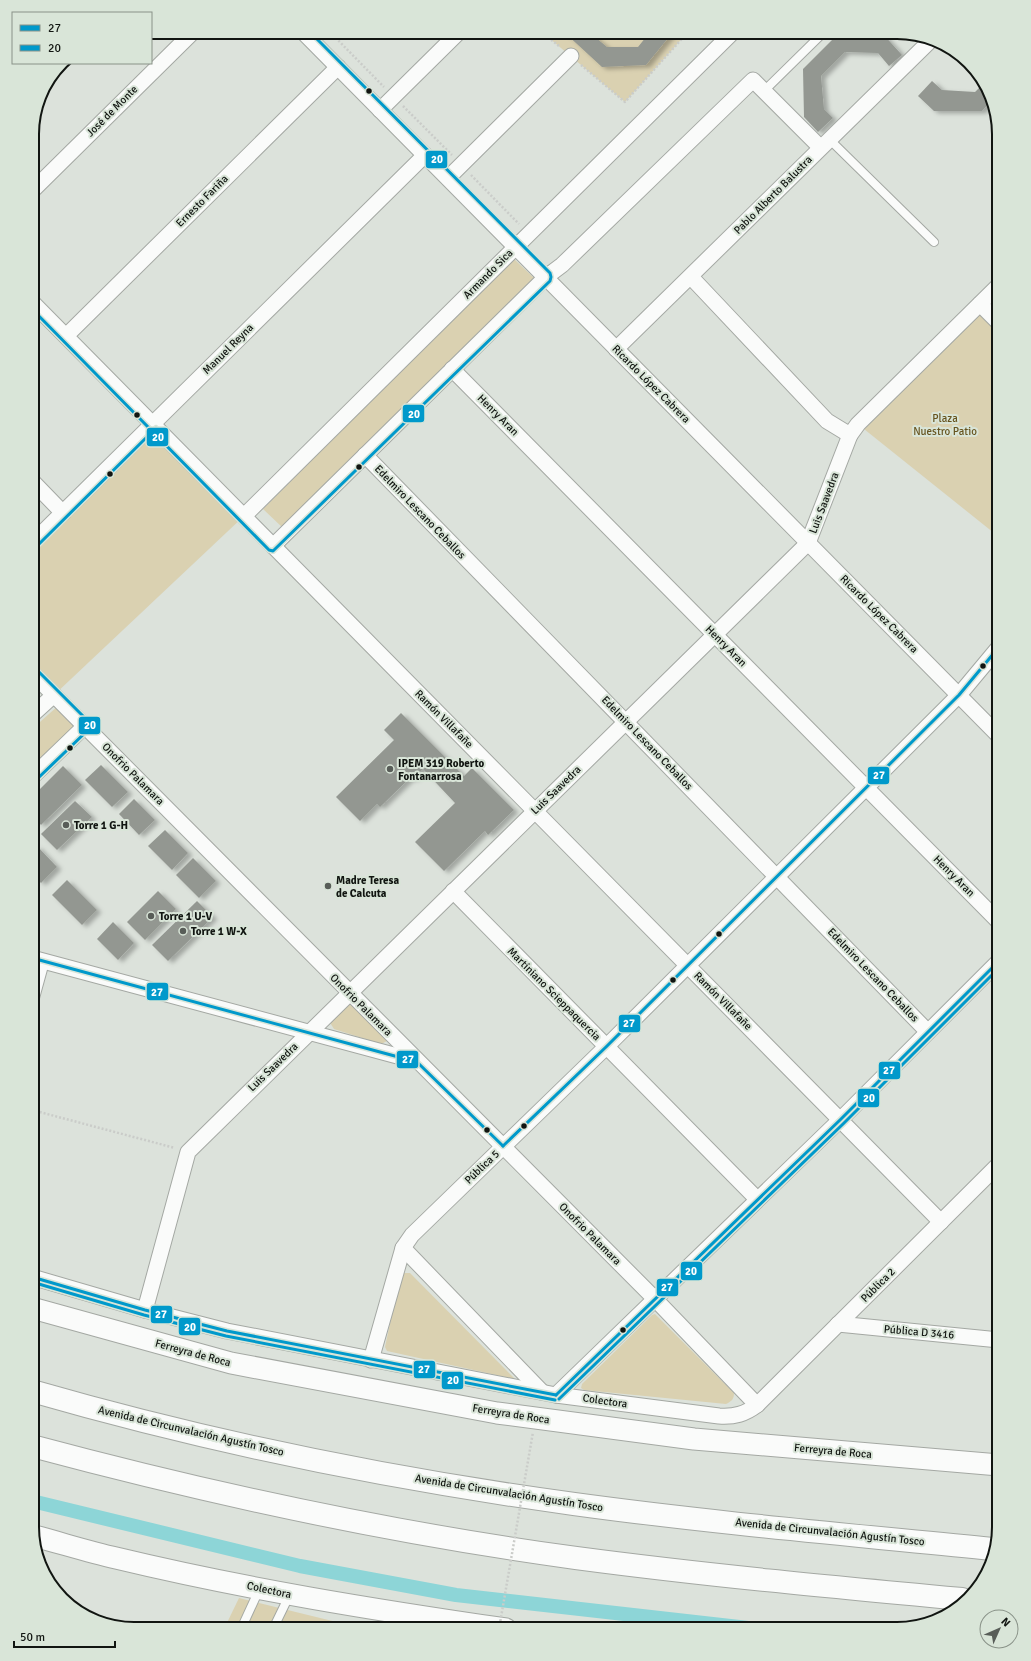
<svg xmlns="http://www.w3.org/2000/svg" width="1031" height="1661" viewBox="0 0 1031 1661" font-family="Signika,sans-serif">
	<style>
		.green { fill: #dad1b1 }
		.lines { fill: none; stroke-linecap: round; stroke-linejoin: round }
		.canal { stroke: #8dd5d7; stroke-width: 14 }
		.building { fill: #939791; filter: url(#shadow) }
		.lane-casing { stroke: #a4a8a3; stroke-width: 10 }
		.street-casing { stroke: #a4a8a3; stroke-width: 17 }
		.secondary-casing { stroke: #a4a8a3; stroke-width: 23 }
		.highway-casing { stroke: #a4a8a3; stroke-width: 24 }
		.path { stroke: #caccc9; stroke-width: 2.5; stroke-dasharray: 2 2; stroke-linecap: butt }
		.lane { stroke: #fafbfa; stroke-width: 8 }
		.street { stroke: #fafbfa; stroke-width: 15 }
		.secondary { stroke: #fafbfa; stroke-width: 21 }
		.highway { stroke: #fafbfa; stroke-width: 22 }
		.path-bridge { stroke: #caccc9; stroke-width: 2.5; stroke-dasharray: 2 2; stroke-linecap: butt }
		.bus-1-casing { stroke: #d9e5d8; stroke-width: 6 }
		.bus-2-casing { stroke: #d9e5d8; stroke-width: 6 }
		.bus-1 { stroke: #0099cb; stroke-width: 3 }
		.bus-2 { stroke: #0099cb; stroke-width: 3 }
		.bus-dot { fill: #111511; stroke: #d9e5d8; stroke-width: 1.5 }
		.poi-dot { fill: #585d58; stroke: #d9e5d8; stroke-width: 1.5 }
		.labels { text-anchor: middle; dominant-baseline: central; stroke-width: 4; stroke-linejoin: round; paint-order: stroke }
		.street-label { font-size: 11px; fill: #111511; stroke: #d9e5d8 }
		.park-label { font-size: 11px; fill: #66531e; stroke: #d9e5d8 }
		.poi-label { font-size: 11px; font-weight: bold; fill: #111511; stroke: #d9e5d8; text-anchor: start }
		.rim { fill: none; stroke: #111511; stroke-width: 2 }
		.line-badge { stroke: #d9e5d8; stroke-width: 1.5 }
		.badge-label { font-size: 11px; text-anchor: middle; font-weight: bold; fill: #fff }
	</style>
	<defs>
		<filter id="shadow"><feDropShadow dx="4.5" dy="2.5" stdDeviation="2" flood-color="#0004"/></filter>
	</defs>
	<rect width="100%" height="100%" fill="#dce2db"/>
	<g class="green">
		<polygon points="542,32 688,32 625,102"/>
		<polygon points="513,258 534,278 284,529 263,509"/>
		<polygon points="982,312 999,329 999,537 864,429"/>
		<polygon points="152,424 244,516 54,695 32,673 32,543"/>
		<polygon points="58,706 78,725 32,768 32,729"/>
		<polygon points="348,1004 355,1007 387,1041 381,1044 334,1029 329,1021"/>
		<polygon points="404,1273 410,1273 515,1379 387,1351 385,1347 400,1277"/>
		<path d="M655,1314L734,1393C734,1399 732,1401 726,1404L584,1390L581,1388L582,1384L652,1315Z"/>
		<polygon points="239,1598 365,1629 224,1629"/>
	</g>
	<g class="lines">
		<polyline class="canal" points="32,1501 300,1566 456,1595 757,1629"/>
	</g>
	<g class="building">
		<polygon points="564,32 589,32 607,47 638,47 650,32 673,32 646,65 602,67"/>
		<polygon points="882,33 902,55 889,66 878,53 845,52 821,76 824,109 833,118 818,132 804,117 803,69 837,35"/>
		<polygon points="932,81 942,90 975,92 984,83 988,89 991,101 982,111 934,111 918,96"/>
		<polygon points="401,713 464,776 472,768 514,810 488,835 485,831 444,871 415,842 455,803 423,769 413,779 411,777 380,807 377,804 360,821 336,797 394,740 384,730"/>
		<polygon points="101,765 128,792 112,807 85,780"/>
		<polygon points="63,766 82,785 41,825 32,815 32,797"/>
		<polygon points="134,799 155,820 139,835 119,814"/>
		<polygon points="75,801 92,817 57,850 41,834"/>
		<polygon points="165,830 188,853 172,870 148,846"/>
		<polygon points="37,846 57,867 41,883 32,874 32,851"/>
		<polygon points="193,858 216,881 199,898 176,875"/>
		<polygon points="67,880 97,910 82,925 52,895"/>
		<polygon points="158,891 176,909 145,940 127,922"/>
		<polygon points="197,901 213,917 168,961 152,945"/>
		<polygon points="113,922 134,943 118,960 97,939"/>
	</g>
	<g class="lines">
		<defs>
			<g id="lane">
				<polyline points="764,91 824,32"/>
				<polyline points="829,139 934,242"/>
				<polyline points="32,1009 45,962"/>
				<polyline points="241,1629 259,1590"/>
				<polyline points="273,1629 289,1596"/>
			</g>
			<g id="street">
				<polyline points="303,32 999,736"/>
				<polyline points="380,110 459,32"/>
				<polyline points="448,178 571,56"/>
				<polyline points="32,191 193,32"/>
				<polyline points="691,277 827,421 850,435"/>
				<polyline points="32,302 941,1222"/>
				<polyline points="980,304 999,323"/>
				<polyline points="66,336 338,67"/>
				<polyline points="616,349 930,41"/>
				<polyline points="452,369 999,922"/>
				<polyline points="365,455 928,1032"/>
				<polyline points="32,481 63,513"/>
				<polyline points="244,516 733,32"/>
				<polyline points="32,543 425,155"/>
				<polyline points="273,546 546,277 562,265 753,80 820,147"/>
				<polyline points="32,673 655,1299 757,1405"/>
				<polyline points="32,715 54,695"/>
				<polyline points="32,777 85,726"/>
				<polyline points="453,891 757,1199"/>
				<polyline points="32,958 416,1061"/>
				<polyline points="403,1248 542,1392"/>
				<path d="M32,1277L145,1310L227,1331L556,1395L719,1416C735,1417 745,1414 757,1405L999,1164"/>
				<polyline points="145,1310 188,1152 808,543 850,435 858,424 999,285"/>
				<polyline points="838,1324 999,1340"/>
				<polyline points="371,1360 403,1248 412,1235 606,1047 959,695 999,647"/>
				<polyline points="556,1395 840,1120 999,961"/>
			</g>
			<g id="secondary">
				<polyline points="32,1308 231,1363 497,1413 694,1439 999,1465"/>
				<path d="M34,1536C61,1543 89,1552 116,1558C245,1589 375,1610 506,1629"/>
			</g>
			<g id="highway">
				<path d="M32,1391C209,1442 391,1479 574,1504C713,1523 853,1535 993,1549"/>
				<path d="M32,1446C211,1494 392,1533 576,1558C704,1575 833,1587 962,1599"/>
			</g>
		</defs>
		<use href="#lane" class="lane-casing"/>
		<use href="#street" class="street-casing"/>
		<use href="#secondary" class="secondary-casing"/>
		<use href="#highway" class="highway-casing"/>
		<g class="path">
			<polyline points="330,32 384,87"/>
			<polyline points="542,32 560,47"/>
			<polyline points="581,65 625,102 688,32"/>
			<polyline points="403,106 452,155"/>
			<polyline points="471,175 519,224"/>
			<polyline points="32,1110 175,1148"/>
			<polyline points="368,1626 379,1629"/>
		</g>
		<use href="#lane" class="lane"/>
		<use href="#street" class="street"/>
		<use href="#secondary" class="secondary"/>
		<use href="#highway" class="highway"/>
		<polyline class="path-bridge" points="499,1629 533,1432"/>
		<defs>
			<g id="bus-1">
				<polyline points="32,958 417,1062 503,1146"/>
				<polyline points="503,1146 606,1047 959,695 999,647"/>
				<polyline points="32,1277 145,1310 227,1331 556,1395"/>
				<polyline points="556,1395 840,1120 999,961"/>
			</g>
			<g id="bus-2">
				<polyline points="32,309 269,550 273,551 550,281 551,277 550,273 310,32"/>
				<polyline points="36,547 156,428"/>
				<polyline points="35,781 88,730 90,726 89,722 36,669"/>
				<polyline points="32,1282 144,1315 226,1336 555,1400"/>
				<polyline points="559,1399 843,1124 999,968"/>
			</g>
		</defs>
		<use href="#bus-1" class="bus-1-casing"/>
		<use href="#bus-2" class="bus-2-casing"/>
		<use href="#bus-1" class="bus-1"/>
		<use href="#bus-2" class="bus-2"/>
	</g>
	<g class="bus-dot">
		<circle cx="369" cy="91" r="3.5"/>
		<circle cx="137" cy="415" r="3.5"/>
		<circle cx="359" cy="467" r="3.5"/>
		<circle cx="110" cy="474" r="3.5"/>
		<circle cx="983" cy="666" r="3.5"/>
		<circle cx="70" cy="748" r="3.5"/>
		<circle cx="719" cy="934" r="3.5"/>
		<circle cx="673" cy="980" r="3.5"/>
		<circle cx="524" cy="1126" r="3.5"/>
		<circle cx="487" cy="1130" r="3.5"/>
		<circle cx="623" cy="1330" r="3.5"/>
	</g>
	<g class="poi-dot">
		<circle cx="390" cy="769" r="4"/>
		<circle cx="66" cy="825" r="4"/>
		<circle cx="328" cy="886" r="4"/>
		<circle cx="151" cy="916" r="4"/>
		<circle cx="183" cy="931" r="4"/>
	</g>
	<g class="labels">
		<g class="street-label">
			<text transform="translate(112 111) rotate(-45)">José de Monte</text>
			<text transform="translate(773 195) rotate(-45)">Pablo Alberto Balustra</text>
			<text transform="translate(202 201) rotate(-45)">Ernesto Fariña</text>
			<text transform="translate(488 274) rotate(-45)">Armando Sica</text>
			<text transform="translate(228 349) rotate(-45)">Manuel Reyna</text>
			<text transform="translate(651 384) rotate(45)">Ricardo López Cabrera</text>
			<text transform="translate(498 415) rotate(45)">Henry Aran</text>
			<text transform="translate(824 503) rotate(-69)">Luis Saavedra</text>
			<text transform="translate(420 512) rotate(46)">Edelmiro Lescano Ceballos</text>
			<text transform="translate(879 614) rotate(45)">Ricardo López Cabrera</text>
			<text transform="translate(726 646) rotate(45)">Henry Aran</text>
			<text transform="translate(444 719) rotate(45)">Ramón Villafañe</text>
			<text transform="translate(647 743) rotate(46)">Edelmiro Lescano Ceballos</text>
			<text transform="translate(133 774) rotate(45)">Onofrio Palamara</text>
			<text transform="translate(556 790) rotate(-44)">Luis Saavedra</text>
			<text transform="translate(954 876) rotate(45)">Henry Aran</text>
			<text transform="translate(873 975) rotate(46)">Edelmiro Lescano Ceballos</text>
			<text transform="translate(554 994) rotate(45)">Martíniano Scieppaquercia</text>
			<text transform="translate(723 1001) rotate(45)">Ramón Villafañe</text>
			<text transform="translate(361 1005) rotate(45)">Onofrio Palamara</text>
			<text transform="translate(273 1067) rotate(-44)">Luis Saavedra</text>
			<text transform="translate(482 1167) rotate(-44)">Pública 5</text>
			<text transform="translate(590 1234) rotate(45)">Onofrio Palamara</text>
			<text transform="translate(878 1285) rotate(-45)">Pública 2</text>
			<text transform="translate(919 1332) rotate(5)">Pública D 3416</text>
			<text transform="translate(193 1353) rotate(15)">Ferreyra de Roca</text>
			<text transform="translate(605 1401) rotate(8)">Colectora</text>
			<text transform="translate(511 1414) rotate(9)">Ferreyra de Roca</text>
			<text transform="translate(191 1431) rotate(13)">Avenida de Circunvalación Agustín Tosco</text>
			<text transform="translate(833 1451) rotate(5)">Ferreyra de Roca</text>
			<text transform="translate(509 1493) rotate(9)">Avenida de Circunvalación Agustín Tosco</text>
			<text transform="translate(830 1532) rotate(6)">Avenida de Circunvalación Agustín Tosco</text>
			<text transform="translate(269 1590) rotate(12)">Colectora</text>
		</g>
		<g class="park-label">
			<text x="945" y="418">Plaza<tspan x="945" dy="13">Nuestro Patio</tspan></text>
		</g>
		<g class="poi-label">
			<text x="398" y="763">IPEM 319 Roberto<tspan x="398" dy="13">Fontanarrosa</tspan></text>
			<text x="74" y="825">Torre 1 G-H</text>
			<text x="336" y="880">Madre Teresa<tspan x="336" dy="13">de Calcuta</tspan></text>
			<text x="159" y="916">Torre 1 U-V</text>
			<text x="191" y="931">Torre 1 W-X</text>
		</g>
	</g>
	<path d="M0 0H1031V1661H0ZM134 39H897A95 95 0 0 1 992 134V1527A95 95 0 0 1 897 1622H134A95 95 0 0 1 39 1527V134A95 95 0 0 1 134 39Z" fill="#d9e5d8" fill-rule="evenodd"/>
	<path class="rim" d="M134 39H897A95 95 0 0 1 992 134V1527A95 95 0 0 1 897 1622H134A95 95 0 0 1 39 1527V134A95 95 0 0 1 134 39Z"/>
	<g class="line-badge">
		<rect x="425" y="150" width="23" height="19" rx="4" fill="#0099cb"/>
		<rect x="402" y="404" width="23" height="19" rx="4" fill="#0099cb"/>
		<rect x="146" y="427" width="23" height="20" rx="4" fill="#0099cb"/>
		<rect x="78" y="716" width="23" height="19" rx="4" fill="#0099cb"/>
		<rect x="867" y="766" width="23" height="19" rx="4" fill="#0099cb"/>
		<rect x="146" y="982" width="23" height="19" rx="4" fill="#0099cb"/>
		<rect x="618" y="1014" width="23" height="19" rx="4" fill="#0099cb"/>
		<rect x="396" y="1050" width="23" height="19" rx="4" fill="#0099cb"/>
		<rect x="878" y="1061" width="23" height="19" rx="4" fill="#0099cb"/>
		<rect x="857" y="1088" width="23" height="20" rx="4" fill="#0099cb"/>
		<rect x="680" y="1261" width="23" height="20" rx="4" fill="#0099cb"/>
		<rect x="656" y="1278" width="23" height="19" rx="4" fill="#0099cb"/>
		<rect x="150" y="1305" width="23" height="19" rx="4" fill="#0099cb"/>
		<rect x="178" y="1317" width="23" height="19" rx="4" fill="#0099cb"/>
		<rect x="413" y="1360" width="23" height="19" rx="4" fill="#0099cb"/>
		<rect x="441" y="1371" width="23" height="19" rx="4" fill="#0099cb"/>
	</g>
	<g class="badge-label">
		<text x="437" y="163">20</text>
		<text x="414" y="418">20</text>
		<text x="158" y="441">20</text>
		<text x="90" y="729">20</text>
		<text x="879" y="779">27</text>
		<text x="157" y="996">27</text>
		<text x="629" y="1027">27</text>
		<text x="408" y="1063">27</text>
		<text x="889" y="1074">27</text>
		<text x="869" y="1102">20</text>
		<text x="691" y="1275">20</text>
		<text x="667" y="1291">27</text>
		<text x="161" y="1318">27</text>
		<text x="190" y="1331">20</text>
		<text x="424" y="1373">27</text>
		<text x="453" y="1384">20</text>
	</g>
	<rect x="12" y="12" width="140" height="52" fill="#d9e5d8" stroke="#899288"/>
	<rect x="20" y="25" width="20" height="6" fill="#0099cb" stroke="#899288"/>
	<text x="48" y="32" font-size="12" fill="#111511">27</text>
	<rect x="20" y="45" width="20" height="6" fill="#0099cb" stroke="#899288"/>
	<text x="48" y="52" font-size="12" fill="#111511">20</text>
	<g transform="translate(999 1629) rotate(45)"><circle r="19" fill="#d9e5d8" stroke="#899288"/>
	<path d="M0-3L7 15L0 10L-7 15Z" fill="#585d58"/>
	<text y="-6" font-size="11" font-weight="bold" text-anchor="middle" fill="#111511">N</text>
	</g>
	<path d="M14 1641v6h101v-6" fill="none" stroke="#111511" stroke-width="2"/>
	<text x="20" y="1641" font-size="12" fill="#111511" stroke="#d9e5d8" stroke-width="3" paint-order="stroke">50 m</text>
</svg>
